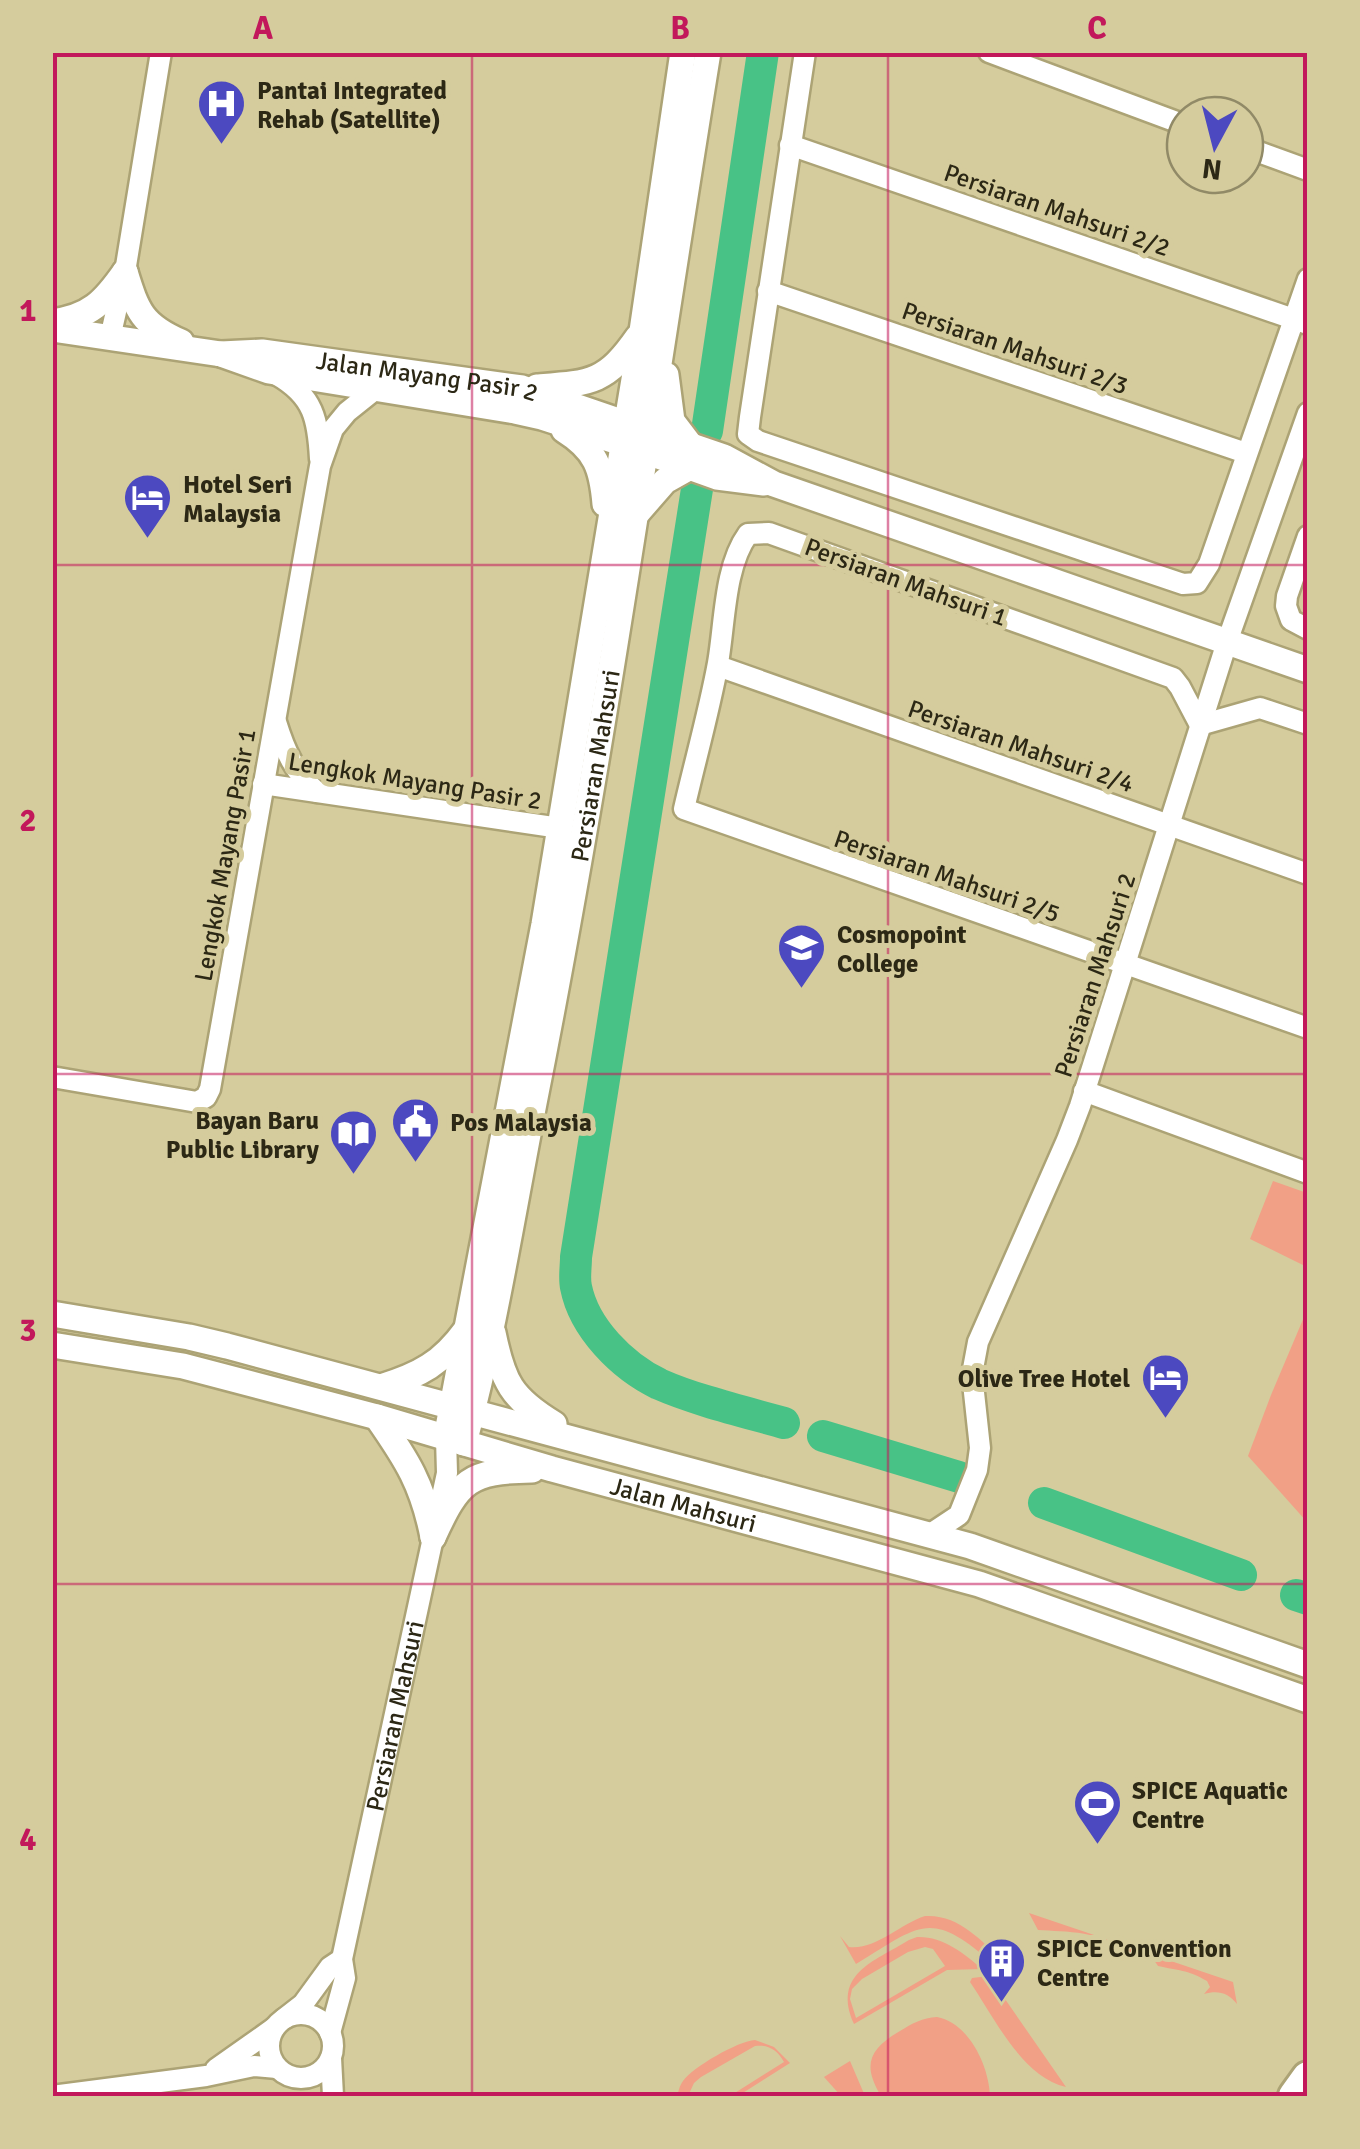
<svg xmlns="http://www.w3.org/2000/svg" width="1360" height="2149" viewBox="0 0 1360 2149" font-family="Signika,sans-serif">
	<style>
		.green { fill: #f1a086; fill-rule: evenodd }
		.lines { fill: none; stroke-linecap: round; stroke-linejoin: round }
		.river { stroke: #48c286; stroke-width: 32 }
		.minor-casing { stroke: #aca375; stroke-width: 25 }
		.tertiary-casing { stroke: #aca375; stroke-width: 30 }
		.primary-casing { stroke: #aca375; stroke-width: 38 }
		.minor { stroke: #fff; stroke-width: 20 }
		.tertiary { stroke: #fff; stroke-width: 25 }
		.primary { stroke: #fff; stroke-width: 32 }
		.grid { fill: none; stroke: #c2185b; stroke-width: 2.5; stroke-opacity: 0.55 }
		.labels { text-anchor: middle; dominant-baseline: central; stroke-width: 10; stroke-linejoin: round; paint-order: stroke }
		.poi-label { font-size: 25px; font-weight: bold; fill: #2c2815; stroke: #d5cc9d; text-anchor: start }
		.street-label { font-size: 25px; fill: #2c2815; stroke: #d5cc9d }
		.neatline { fill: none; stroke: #c2185b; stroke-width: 4 }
		.grid-label { font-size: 32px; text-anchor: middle; font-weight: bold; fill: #c2185b }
	</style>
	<rect width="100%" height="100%" fill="#d5cc9d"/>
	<g class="green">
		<polygon points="1273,1181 1307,1193 1307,1267 1250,1239"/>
		<polygon points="1307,1310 1307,1522 1248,1456 1271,1395"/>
		<path d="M1029,1913L1233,1982L1237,2004C1228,1992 1217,1990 1204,1994L1210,1987L1207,1981C1186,1969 1179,1971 1158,1966C1150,1951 1136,1956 1124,1954C1105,1930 1065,1932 1038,1930Z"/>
		<path d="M925,1916C959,1914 981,1941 1005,1962L995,1965C930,1909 923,1923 856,1964L840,1936L849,1947C876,1950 900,1924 925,1916Z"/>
		<path d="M917,1937C942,1936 964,1953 982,1969L947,1970L854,2024C832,1974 873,1962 909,1940ZM925,1947L933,1949L945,1966L856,2018L850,1999L852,1989L862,1979L908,1952Z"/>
		<path d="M989,1976L1066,2087C1022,2077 994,2017 970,1982L972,1978Z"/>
		<path d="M937,2017C969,2023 989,2066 990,2096H881C862,2065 869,2049 900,2031C913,2023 922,2018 937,2017Z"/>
		<path d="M755,2040L774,2047L790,2063L738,2096H730L784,2062C778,2051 769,2044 755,2046L701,2077L694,2083L688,2096H677C679,2090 679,2087 683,2081C693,2067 738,2041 755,2040Z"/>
		<polygon points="850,2061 865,2096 841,2096 824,2077"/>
	</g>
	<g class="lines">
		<g class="river">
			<polyline points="707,431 763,52"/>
			<path d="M697,489L576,1257C576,1267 574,1278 576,1287C584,1328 622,1366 659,1384C695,1400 745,1412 784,1423"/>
			<polyline points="823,1436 959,1477"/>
			<polyline points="1044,1503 1241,1575"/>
			<polyline points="1296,1595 1308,1599"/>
		</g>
		<defs>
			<g id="minor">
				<polyline points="805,52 750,417 748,434 758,441 1183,584 1197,583 1209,564 1308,279"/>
				<polyline points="989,52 1185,125"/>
				<polyline points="790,145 1308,324"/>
				<polyline points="1245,147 1308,170"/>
				<polyline points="768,291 1246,453"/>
				<polyline points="110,338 125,272 161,52"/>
				<path d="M277,375C314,396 318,420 320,459"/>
				<polyline points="1308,536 1287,596 1286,606 1291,620 1308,629"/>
				<polyline points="718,666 1308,874"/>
				<path d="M276,722C285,751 294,772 317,792"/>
				<path d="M1200,725L1180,687L1173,678L769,533L748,534C724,567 725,623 718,663C709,712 695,761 684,809L1308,1028"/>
				<polyline points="1200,725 1260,708 1308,724"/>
				<polyline points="263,784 560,828"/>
				<polyline points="52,1077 197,1102 206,1097 210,1089 320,466 333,429 347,412 377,388"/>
				<polyline points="1084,1091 1308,1173"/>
				<polyline points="929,1535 959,1515 977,1470 980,1448 972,1374 978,1342 1067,1140 1080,1106 1227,642 1308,413"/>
				<circle cx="301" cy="2046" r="32"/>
				<polyline points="285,2018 303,2004 330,1967 342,1959"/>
				<path id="s1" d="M330,2033L345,1978L342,1959L447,1473L446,1438"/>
				<polyline points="331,2058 333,2096"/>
				<polyline points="216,2069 274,2028"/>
				<polyline points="52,2096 206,2076 254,2066 277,2068"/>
			</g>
			<g id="tertiary">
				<path d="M125,272C137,311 142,325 181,342"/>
				<path d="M52,322C90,317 104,302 125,272"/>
				<polyline points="52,329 221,354 269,371 515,411 542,417 622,443 717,477 764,483"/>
				<path id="s2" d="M221,354L262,352L522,388L724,457L774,484L1308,670"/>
				<polyline points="666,375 672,421 691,446"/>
				<path d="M537,387C591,383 606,383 638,337"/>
				<path d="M564,430C596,450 602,468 605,504"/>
				<polyline points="638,512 665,481 690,467"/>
				<polyline points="52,1314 189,1337 227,1346 929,1535 970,1546 1308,1665"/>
				<path d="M493,1333C503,1382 511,1398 554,1424"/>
				<path id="s3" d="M52,1345L183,1366L377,1417L552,1469L979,1584L1308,1700"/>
				<path d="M381,1387C420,1375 442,1363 466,1330"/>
				<path d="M377,1417C407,1460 423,1485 433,1537"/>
				<polyline points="446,1438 544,924 642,331 683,52"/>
				<path id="s4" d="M464,1443C494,1332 512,1216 534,1103C603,755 651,403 708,52"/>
				<path d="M433,1537C459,1480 469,1471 532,1470"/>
			</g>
			<polyline id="primary" points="1295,2096 1308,2078"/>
		</defs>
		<use href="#minor" class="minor-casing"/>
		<use href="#tertiary" class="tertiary-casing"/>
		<use href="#primary" class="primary-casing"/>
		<use href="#minor" class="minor"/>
		<use href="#tertiary" class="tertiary"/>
		<use href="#primary" class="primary"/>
	</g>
	<path class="grid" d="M472,52V2096M888,52V2096M52,565H1308M52,1074H1308M52,1584H1308"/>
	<defs>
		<symbol id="hospital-pin" viewBox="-11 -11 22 30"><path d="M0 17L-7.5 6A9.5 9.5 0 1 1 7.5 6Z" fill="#4c49c0" stroke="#d5cc9d"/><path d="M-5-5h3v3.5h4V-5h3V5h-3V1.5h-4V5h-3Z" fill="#fff"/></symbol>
		<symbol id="hotel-pin" viewBox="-11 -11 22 30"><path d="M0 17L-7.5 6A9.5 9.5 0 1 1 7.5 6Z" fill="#4c49c0" stroke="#d5cc9d"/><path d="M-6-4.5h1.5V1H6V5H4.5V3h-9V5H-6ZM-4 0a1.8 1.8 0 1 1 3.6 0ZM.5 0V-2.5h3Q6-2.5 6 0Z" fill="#fff"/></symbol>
		<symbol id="university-pin" viewBox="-11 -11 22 30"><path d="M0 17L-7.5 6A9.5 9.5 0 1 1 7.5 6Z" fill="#4c49c0" stroke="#d5cc9d"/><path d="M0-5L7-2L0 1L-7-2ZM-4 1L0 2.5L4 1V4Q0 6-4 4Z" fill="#fff"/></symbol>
		<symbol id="civic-pin" viewBox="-11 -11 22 30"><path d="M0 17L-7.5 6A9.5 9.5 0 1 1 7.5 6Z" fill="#4c49c0" stroke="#d5cc9d"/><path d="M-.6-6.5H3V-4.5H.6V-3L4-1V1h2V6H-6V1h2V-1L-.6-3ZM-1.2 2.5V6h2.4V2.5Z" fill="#fff"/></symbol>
		<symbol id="library-pin" viewBox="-11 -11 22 30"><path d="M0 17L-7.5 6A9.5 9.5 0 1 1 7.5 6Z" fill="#4c49c0" stroke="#d5cc9d"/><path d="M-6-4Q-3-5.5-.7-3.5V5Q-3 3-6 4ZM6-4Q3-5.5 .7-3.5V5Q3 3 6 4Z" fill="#fff"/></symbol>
		<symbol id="stadium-pin" viewBox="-11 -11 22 30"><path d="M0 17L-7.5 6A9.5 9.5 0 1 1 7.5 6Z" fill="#4c49c0" stroke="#d5cc9d"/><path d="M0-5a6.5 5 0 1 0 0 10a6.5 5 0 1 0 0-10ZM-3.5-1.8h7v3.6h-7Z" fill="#fff"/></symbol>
		<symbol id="building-pin" viewBox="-11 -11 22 30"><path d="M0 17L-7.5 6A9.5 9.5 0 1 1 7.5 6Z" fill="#4c49c0" stroke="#d5cc9d"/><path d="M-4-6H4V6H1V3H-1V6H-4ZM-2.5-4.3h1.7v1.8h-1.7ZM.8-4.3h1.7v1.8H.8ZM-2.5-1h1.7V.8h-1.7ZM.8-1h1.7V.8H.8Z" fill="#fff"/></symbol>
	</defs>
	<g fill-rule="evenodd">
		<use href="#hospital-pin" x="194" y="76" width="55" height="75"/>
		<use href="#hotel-pin" x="120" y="470" width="55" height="75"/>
		<use href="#university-pin" x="774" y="920" width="55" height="75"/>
		<use href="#civic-pin" x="388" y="1094" width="55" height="75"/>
		<use href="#library-pin" x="326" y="1106" width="55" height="75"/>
		<use href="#hotel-pin" x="1138" y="1350" width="55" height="75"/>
		<use href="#stadium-pin" x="1070" y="1776" width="55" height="75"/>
		<use href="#building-pin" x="974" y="1934" width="55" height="75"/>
	</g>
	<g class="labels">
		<g class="poi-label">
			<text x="257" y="90">Pantai Integrated<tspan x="257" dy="29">Rehab (Satellite)</tspan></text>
			<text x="183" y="484">Hotel Seri<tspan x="183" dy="29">Malaysia</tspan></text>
			<text x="837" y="934">Cosmopoint<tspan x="837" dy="29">College</tspan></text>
			<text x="319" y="1120" text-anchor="end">Bayan Baru<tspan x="319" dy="29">Public Library</tspan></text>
			<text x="450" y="1122">Pos Malaysia</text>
			<text x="1130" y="1378" text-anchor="end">Olive Tree Hotel</text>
			<text x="1132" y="1790">SPICE Aquatic<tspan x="1132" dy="29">Centre</tspan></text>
			<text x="1037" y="1948">SPICE Convention<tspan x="1037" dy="29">Centre</tspan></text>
		</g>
		<g class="street-label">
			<text transform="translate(1057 210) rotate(19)">Persiaran Mahsuri 2/2</text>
			<text transform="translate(1015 348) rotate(19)">Persiaran Mahsuri 2/3</text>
			<text stroke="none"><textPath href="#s2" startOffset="208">Jalan Mayang Pasir 2</textPath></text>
			<text transform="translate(906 582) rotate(20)">Persiaran Mahsuri 1</text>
			<text transform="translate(1021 746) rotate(19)">Persiaran Mahsuri 2/4</text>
			<text stroke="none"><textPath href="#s4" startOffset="690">Persiaran Mahsuri</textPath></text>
			<text transform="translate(415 781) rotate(9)">Lengkok Mayang Pasir 2</text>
			<text transform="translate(225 855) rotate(-80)">Lengkok Mayang Pasir 1</text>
			<text transform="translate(947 876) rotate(19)">Persiaran Mahsuri 2/5</text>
			<text transform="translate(1095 975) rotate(-72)">Persiaran Mahsuri 2</text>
			<text stroke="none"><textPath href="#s3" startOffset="652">Jalan Mahsuri</textPath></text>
			<text stroke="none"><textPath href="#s1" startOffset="325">Persiaran Mahsuri</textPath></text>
		</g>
	</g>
	<rect width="1360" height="2149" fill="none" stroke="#d5cc9d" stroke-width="110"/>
	<g transform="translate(1215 145) rotate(187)"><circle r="48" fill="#d5cc9d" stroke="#918a67" stroke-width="2.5"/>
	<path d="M0-8L18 38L0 25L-18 38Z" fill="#4c49c0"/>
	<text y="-15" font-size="28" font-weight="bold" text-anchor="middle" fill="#2c2815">N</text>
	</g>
	<rect x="55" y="55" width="1250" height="2039" class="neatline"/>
	<g class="grid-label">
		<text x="263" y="39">A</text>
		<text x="680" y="39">B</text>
		<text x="1097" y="39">C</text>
		<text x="28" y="321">1</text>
		<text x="28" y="831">2</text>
		<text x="28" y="1341">3</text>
		<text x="28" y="1850">4</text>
	</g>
</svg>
